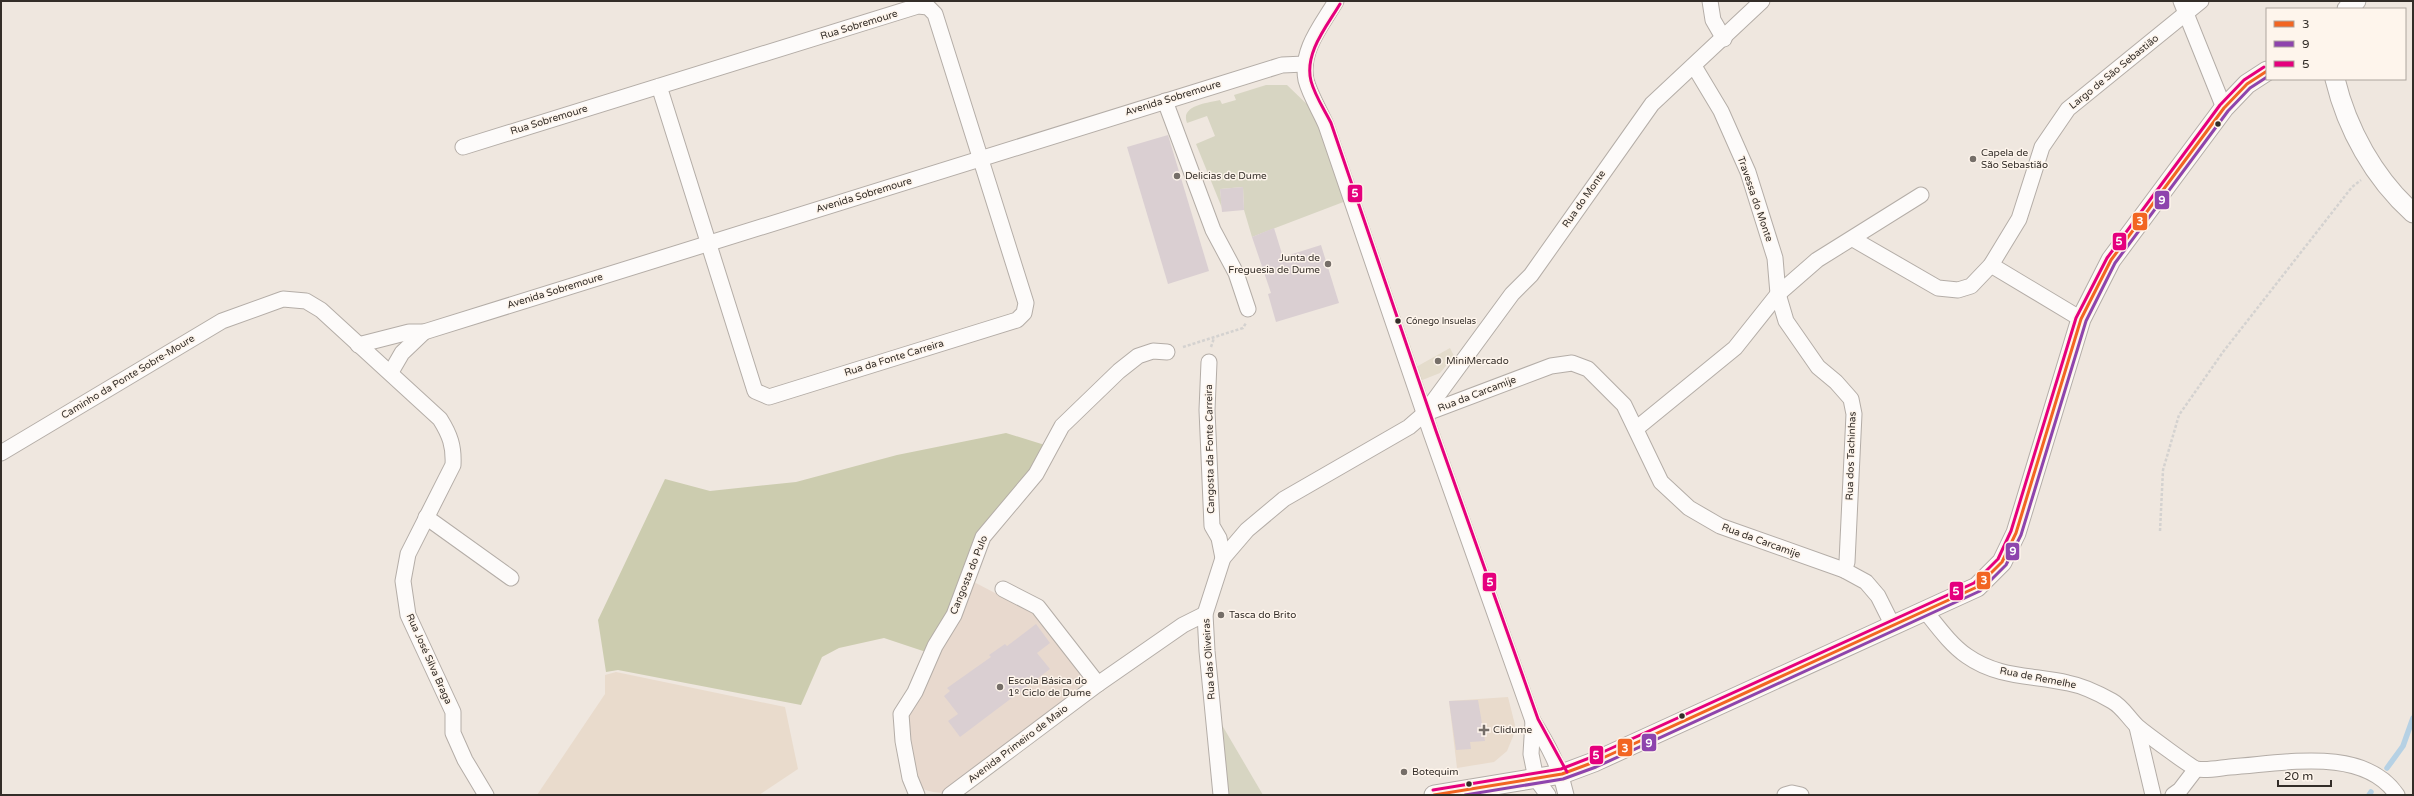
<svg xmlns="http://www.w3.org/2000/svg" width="2414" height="796" viewBox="0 0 2414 796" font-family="'Varela Round',sans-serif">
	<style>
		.commercial { fill: #e4dccc }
		.built { fill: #e9dbcc }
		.education { fill: #e8d9ce }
		.green { fill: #d7d5c2 }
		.forest { fill: #ccccaf }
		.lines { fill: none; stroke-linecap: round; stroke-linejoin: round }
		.stream { stroke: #b6d1e4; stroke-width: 5.5 }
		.building { fill: #dacfd2 }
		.minor-casing { stroke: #b4ada7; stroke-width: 17 }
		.tertiary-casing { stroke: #b4ada7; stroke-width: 21 }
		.path { stroke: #d4d2d0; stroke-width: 2.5; stroke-dasharray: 3 2; stroke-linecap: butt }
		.minor { stroke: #fdfbfa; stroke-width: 15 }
		.tertiary { stroke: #fdfbfa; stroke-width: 19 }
		.bus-1-casing { stroke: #fef5ec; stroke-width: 6 }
		.bus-2-casing { stroke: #fef5ec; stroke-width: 6 }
		.bus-3-casing { stroke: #fef5ec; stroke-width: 6 }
		.bus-1 { stroke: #f26522; stroke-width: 3 }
		.bus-2 { stroke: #8e44ad; stroke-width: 3 }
		.bus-3 { stroke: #e5007d; stroke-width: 3 }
		.bus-dot { fill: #332d28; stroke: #fef5ec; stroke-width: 1.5 }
		.poi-dot { fill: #756e68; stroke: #fef5ec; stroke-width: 1.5 }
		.labels { text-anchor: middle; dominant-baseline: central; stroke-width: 3; stroke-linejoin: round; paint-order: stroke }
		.bus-label { font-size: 9px; fill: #332d28; stroke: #fef5ec; text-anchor: start }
		.street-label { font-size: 10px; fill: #332d28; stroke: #fef5ec }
		.poi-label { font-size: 10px; fill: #332d28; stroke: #fef5ec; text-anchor: start }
		.line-badge { stroke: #fef5ec; stroke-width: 1.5 }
		.badge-label { font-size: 11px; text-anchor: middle; font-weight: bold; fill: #fff }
	</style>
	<rect width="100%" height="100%" fill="#efe7df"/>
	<polygon class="commercial" points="1450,348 1454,356 1440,373 1420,381 1416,367"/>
	<g class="built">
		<polygon points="616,672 785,707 798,769 759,795 537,795 605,694 605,675"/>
		<polygon points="1508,697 1515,725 1514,734 1507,751 1494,762 1457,768 1449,701"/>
	</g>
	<polygon class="education" points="972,581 1035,614 1086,682 943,793 933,792 922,789 914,771 906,716"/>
	<g class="green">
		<path d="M1266,85H1287L1313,110L1346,201L1252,237L1244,210L1243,187L1220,189L1222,208L1196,144L1215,136L1207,116L1187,123C1180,105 1208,103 1220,100L1222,104L1236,100L1234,95Z"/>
		<polygon points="1212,708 1263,795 1221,795"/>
	</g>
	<polygon class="forest" points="1006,433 1048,446 1033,472 992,520 949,612 926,652 884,638 839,648 822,657 801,705 618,670 606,672 598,620 665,479 710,491 796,482 897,455"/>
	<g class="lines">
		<g class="stream">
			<polyline points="2387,768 2403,746 2413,718"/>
			<polyline points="2369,795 2371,792"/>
		</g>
	</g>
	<g class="building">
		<polygon points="1168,135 1209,271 1168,284 1127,147"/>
		<polygon points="1243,187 1244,210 1222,212 1220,189"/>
		<polygon points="1274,228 1283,257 1321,245 1339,303 1276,322 1268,294 1271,293 1252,237"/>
		<polygon points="1036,624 1050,643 1037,653 1050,669 960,737 948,721 958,714 944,696 950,691 947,688 991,657 989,655 1005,644 1007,646"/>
		<polygon points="1478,700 1485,741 1470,742 1471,749 1456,750 1449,701"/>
	</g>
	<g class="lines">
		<defs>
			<g id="minor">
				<path d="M1336,1C1322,25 1300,50 1306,80C1310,95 1320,111 1326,125L1431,433L1533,721C1548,745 1560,767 1566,795"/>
				<polyline points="1710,1 1713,20 1724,39"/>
				<polyline points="2181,1 2224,108"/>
				<polyline points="1694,66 1721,111 1748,172 1775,258 1778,294 1786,321 1818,367 1836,382 1851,399 1854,414 1847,562 1844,570"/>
				<polyline points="1165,101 1213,230 1236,273 1248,309"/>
				<polyline points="463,147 918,6 928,7 935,14 1026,303 1024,313 1017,320 769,397 755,391 659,86"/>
				<polyline points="1853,239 1938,288 1958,290 1971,286 1991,265 2019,219 2042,147 2068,109 2201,1"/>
				<polyline points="1991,265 2081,319"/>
				<polyline points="358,345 409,332 424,332 1282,65 1305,64"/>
				<polyline points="1209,362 1207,410 1212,526 1219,538 1223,558"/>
				<polyline points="391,372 402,353 424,332"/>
				<polyline points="1424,414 1551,366 1572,363 1588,369 1624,405 1661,482 1689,508 1720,526 1844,570 1866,582 1878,596 1893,626"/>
				<polyline points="1637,428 1735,348 1778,294 1817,260 1921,195"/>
				<path d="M1,453L222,321L283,299L306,301L321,310L440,419C450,435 454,446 453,465L408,554L403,581L408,615L453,712V733L465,760L486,795"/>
				<polyline points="426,517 511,578"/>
				<polyline points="1003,589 1038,607 1098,684"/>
				<path d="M1926,612C1938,627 1951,645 1967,656C1998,678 2033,675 2068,683C2084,686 2098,693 2112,701C2123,707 2129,719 2138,727C2144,732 2192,768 2197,769C2206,771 2220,768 2230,767C2281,764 2363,745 2397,795"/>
				<polyline points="1533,721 1531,754 1536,779 1548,795"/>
				<polyline points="2137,727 2153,795"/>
				<polyline points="917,795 910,778 903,741 901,714 915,692 935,646 954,615 983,537 1036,474 1062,426 1119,371 1138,356 1153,351 1167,352"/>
				<polyline points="950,795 1098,684 1183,625 1205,614"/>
				<polyline points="1221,795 1207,651 1205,614 1223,558 1247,530 1284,499 1409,427 1424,414 1512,294 1531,275 1652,104 1762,1"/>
				<polyline points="1785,795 1792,793 1801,795"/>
				<polyline points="2173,795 2180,790 2196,769"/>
			</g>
			<g id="tertiary">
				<polyline points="2347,9 2356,1"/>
				<path d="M2335,79C2347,129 2374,178 2413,213"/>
				<polyline points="1434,795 1562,774 1594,762 1977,587 2002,562 2016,533 2081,319 2111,260 2224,108 2247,84 2267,71"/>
			</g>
		</defs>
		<use href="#minor" class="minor-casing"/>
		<use href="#tertiary" class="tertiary-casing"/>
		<g class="path">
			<polyline points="1183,347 1243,328 1246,323"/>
			<polyline points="1211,347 1214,338"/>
			<polyline points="2160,531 2163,470 2179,415 2223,352 2352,187 2361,180"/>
		</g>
		<use href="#minor" class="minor"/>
		<use href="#tertiary" class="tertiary"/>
		<defs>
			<polyline id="bus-1" points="1434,795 1562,774 1594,762 1977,587 2002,562 2016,533 2081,319 2111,260 2224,108 2247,84 2267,71"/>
			<polyline id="bus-2" points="1465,795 1563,779 1596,767 1980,591 2006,565 2021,535 2086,321 2115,263 2228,111 2250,88 2267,77"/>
			<g id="bus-3">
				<path d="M1340,4C1327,26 1304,53 1311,81C1315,96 1324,109 1331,123L1436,431L1538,719L1567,772"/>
				<polyline points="1433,790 1561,769 1592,757 1974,583 1998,559 2011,531 2076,318 2107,258 2220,105 2244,80 2264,67"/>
			</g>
		</defs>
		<use href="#bus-1" class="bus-1-casing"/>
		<use href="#bus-2" class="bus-2-casing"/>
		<use href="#bus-3" class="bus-3-casing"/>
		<use href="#bus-1" class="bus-1"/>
		<use href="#bus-2" class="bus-2"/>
		<use href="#bus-3" class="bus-3"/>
	</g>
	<g class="bus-dot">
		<circle cx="2218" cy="124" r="3.5"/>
		<circle cx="1398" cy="321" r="3.5"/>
		<circle cx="1682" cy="716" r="3.5"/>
		<circle cx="1469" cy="784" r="3.5"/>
	</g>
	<g class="poi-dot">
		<circle cx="1973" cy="159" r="4"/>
		<circle cx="1177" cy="176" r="4"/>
		<circle cx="1328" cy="264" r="4"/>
		<circle cx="1438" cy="361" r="4"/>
		<circle cx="1221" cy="615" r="4"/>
		<circle cx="1000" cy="687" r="4"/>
		<path d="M1482 724h4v4h4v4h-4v4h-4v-4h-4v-4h4z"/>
		<circle cx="1404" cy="772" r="4"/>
	</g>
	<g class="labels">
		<g class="bus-label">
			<text x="1406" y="321">Cónego Insuelas</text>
		</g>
		<g class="street-label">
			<text transform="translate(859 25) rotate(-17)">Rua Sobremoure</text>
			<text transform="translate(2114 72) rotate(-39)">Largo de São Sebastião</text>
			<text transform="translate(1173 98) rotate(-17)">Avenida Sobremoure</text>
			<text transform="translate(549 120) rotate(-17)">Rua Sobremoure</text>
			<text transform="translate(864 195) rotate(-17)">Avenida Sobremoure</text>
			<text transform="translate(1584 199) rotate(-55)">Rua do Monte</text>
			<text transform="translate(1755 199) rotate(71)">Travessa do Monte</text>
			<text transform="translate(555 291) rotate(-17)">Avenida Sobremoure</text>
			<text transform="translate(894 358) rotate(-17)">Rua da Fonte Carreira</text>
			<text transform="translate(128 377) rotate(-31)">Caminho da Ponte Sobre-Moure</text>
			<text transform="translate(1477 394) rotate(-21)">Rua da Carcamije</text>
			<text transform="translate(1210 449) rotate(-91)">Cangosta da Fonte Carreira</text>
			<text transform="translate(1851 456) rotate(-88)">Rua dos Tachinhas</text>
			<text transform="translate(1761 541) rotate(20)">Rua da Carcamije</text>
			<text transform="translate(969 575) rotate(-68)">Cangosta do Pulo</text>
			<text transform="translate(429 659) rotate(66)">Rua José Silva Braga</text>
			<text transform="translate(1209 659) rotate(-94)">Rua das Oliveiras</text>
			<text transform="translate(2038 678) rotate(11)">Rua de Remelhe</text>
			<text transform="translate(1018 744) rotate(-37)">Avenida Primeiro de Maio</text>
		</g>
		<g class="poi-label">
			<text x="1981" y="153">Capela de<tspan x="1981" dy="12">São Sebastião</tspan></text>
			<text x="1185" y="176">Delicias de Dume</text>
			<text x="1320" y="258" text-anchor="end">Junta de<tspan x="1320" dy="12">Freguesia de Dume</tspan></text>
			<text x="1446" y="361">MiniMercado</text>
			<text x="1229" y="615">Tasca do Brito</text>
			<text x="1008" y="681">Escola Básica do<tspan x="1008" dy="12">1º Ciclo de Dume</tspan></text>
			<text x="1493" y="730">Clidume</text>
			<text x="1412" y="772">Botequim</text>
		</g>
	</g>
	<g class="line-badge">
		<rect x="1347" y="184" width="16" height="19" rx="4" fill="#e5007d"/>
		<rect x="2154" y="190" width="16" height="20" rx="4" fill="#8e44ad"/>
		<rect x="2132" y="212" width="16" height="19" rx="4" fill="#f26522"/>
		<rect x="2112" y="232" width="15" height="19" rx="4" fill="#e5007d"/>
		<rect x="2005" y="542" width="15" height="19" rx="4" fill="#8e44ad"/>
		<rect x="1976" y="571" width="15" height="19" rx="4" fill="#f26522"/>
		<rect x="1482" y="572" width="15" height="20" rx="4" fill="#e5007d"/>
		<rect x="1949" y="581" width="15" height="20" rx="4" fill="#e5007d"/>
		<rect x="1641" y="733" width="16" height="19" rx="4" fill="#8e44ad"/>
		<rect x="1617" y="738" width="16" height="19" rx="4" fill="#f26522"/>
		<rect x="1589" y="745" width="15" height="20" rx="4" fill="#e5007d"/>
	</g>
	<g class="badge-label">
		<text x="1355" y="197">5</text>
		<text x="2162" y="204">9</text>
		<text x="2140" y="225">3</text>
		<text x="2119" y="245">5</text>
		<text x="2013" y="555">9</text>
		<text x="1984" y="584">3</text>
		<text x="1490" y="586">5</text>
		<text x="1956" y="595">5</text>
		<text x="1649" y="747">9</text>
		<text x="1625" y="752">3</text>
		<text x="1596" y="759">5</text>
	</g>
	<rect width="2414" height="796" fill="none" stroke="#332d28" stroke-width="4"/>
	<rect x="2266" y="8" width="140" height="72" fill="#fef5ec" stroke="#ada59e"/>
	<rect x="2274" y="21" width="20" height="6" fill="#f26522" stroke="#ada59e"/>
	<text x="2302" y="28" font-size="12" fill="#332d28">3</text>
	<rect x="2274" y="41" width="20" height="6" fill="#8e44ad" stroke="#ada59e"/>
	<text x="2302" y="48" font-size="12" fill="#332d28">9</text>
	<rect x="2274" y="61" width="20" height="6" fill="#e5007d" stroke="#ada59e"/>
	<text x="2302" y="68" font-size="12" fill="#332d28">5</text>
	<path d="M2278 780v6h53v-6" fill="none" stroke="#332d28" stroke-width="2"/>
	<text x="2284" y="780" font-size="12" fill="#332d28" stroke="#fef5ec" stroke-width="3" paint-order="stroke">20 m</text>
</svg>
